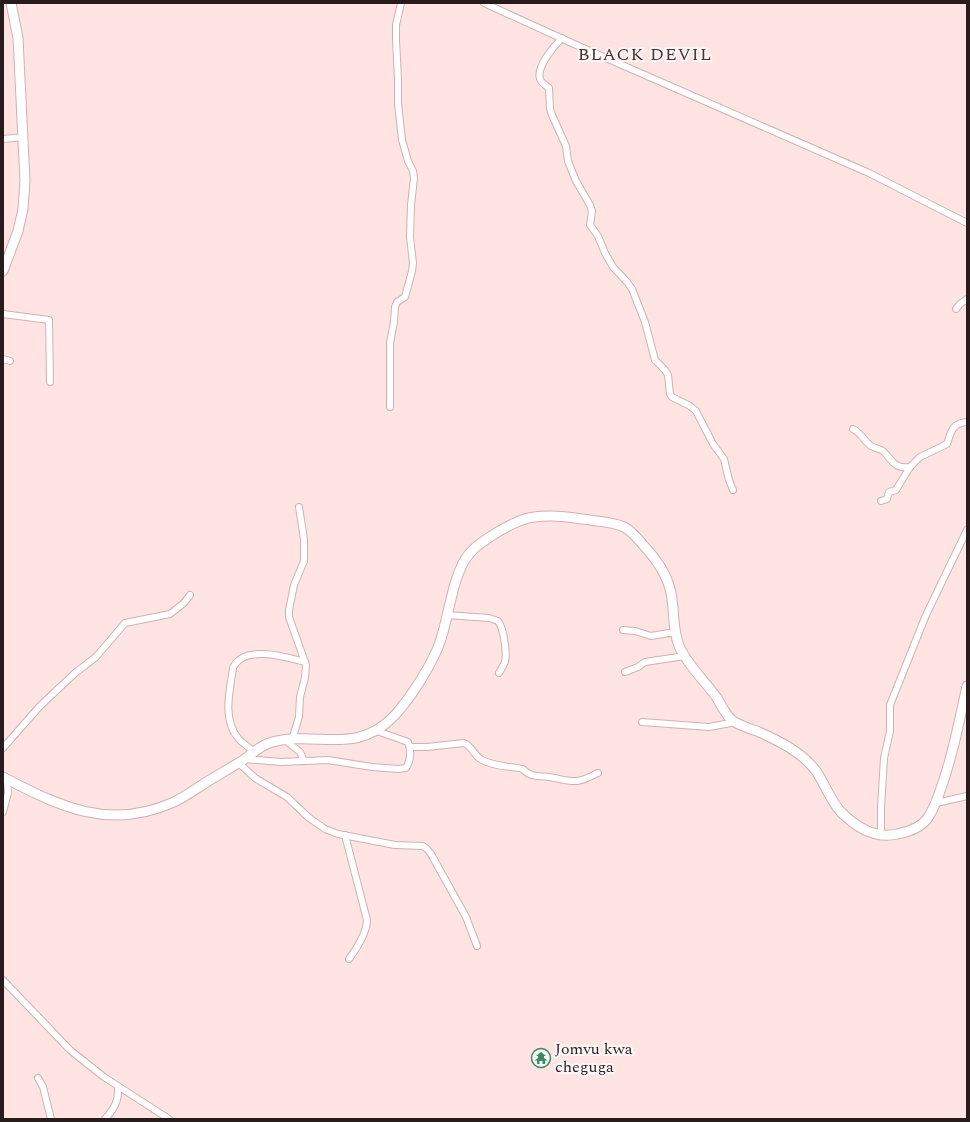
<svg xmlns="http://www.w3.org/2000/svg" width="970" height="1122" viewBox="0 0 970 1122" font-family="Spectral,serif">
	<style>
		.lines { fill: none; stroke-linecap: round; stroke-linejoin: round }
		.minor-casing { stroke: #d0b1b0; stroke-width: 8 }
		.secondary-casing { stroke: #d0b1b0; stroke-width: 11 }
		.minor { stroke: #fff; stroke-width: 6 }
		.secondary { stroke: #fff; stroke-width: 9 }
		.labels { text-anchor: middle; dominant-baseline: central; stroke-width: 4; stroke-linejoin: round; paint-order: stroke }
		.poi-label { font-size: 16px; fill: #271b1b; stroke: #fef7f7; text-anchor: start }
		.quarter-label { font-size: 18px; letter-spacing: 1px; fill: #4b3131; stroke: #fef7f7 }
	</style>
	<rect width="100%" height="100%" fill="#ffe4e3"/>
	<g class="lines">
		<defs>
			<g id="minor">
				<polyline points="484,3 574,44 869,173 967,223"/>
				<path d="M562,38C554,46 536,67 540,79C541,83 546,85 549,88L550,109L552,115L566,146L568,161L576,181L590,205L592,211L590,225L598,236L605,253L613,267L627,282L632,289L645,322L655,360L665,370L668,375L670,394L672,397L690,406L696,411L713,444L724,459L729,480L733,490"/>
				<polyline points="3,139 24,137"/>
				<polyline points="956,309 960,304 967,299"/>
				<polyline points="3,314 49,320 50,382"/>
				<polyline points="3,359 10,361"/>
				<polyline points="390,407 390,343 394,322 395,307 397,302 405,297 412,271 413,263 410,237 411,205 414,178 413,171 408,161 402,140 398,103 398,79 396,40 396,25 401,3"/>
				<path d="M853,429C861,433 864,441 871,446C875,448 880,449 883,451C893,461 894,469 910,467"/>
				<path d="M881,501L887,499L889,492L896,490L910,467L920,457L947,444C951,432 952,423 967,422"/>
				<path d="M447,615L489,618L498,621C504,629 507,653 505,662C503,666 501,670 499,673"/>
				<polyline points="623,630 635,631 651,636 675,632"/>
				<polyline points="625,672 638,667 645,662 685,656"/>
				<polyline points="642,722 709,727 736,722"/>
				<polyline points="285,740 300,752 304,761"/>
				<polyline points="292,740 299,717 300,697 305,678 306,665 289,617 289,610 294,585 304,561 304,539 299,507"/>
				<path d="M410,747H427L464,743C472,746 474,756 482,760C495,767 510,766 523,769C529,777 540,776 549,777C558,778 567,782 577,781C585,780 591,776 598,773"/>
				<polyline points="3,748 40,706 75,673 96,657 125,623 170,614 184,603 190,595"/>
				<path d="M254,752C249,747 242,743 238,738C222,719 230,690 233,668C243,644 286,657 305,662"/>
				<path d="M244,759L281,762L328,760L372,767L398,769L406,768C411,760 411,750 408,742L377,731"/>
				<polyline points="239,763 255,778 287,797 308,817 325,829 338,834 395,845 423,846 427,849 431,854 466,917 477,946"/>
				<polyline points="936,803 967,796"/>
				<polyline points="3,812 8,793 7,779"/>
				<path d="M345,835L367,920C367,933 357,948 349,959"/>
				<polyline points="881,835 881,807 884,758 890,731 890,705 926,615 967,530"/>
				<polyline points="3,980 70,1050 104,1077 169,1119"/>
				<polyline points="38,1078 43,1087 51,1119"/>
				<path d="M105,1119C114,1109 119,1101 118,1087"/>
			</g>
			<g id="secondary">
				<polyline points="3,271 18,231 23,209 25,181 18,38 11,3"/>
				<path d="M3,777C60,807 110,831 174,802C187,796 198,787 210,780C220,774 230,768 240,762C250,756 258,747 269,743C315,729 355,757 394,716C410,699 434,662 441,639C449,615 453,573 469,554C476,545 487,539 496,533C508,526 520,519 534,517C555,514 576,518 597,521C606,522 615,523 624,527C632,531 638,539 644,546C657,560 667,574 671,593C675,612 672,631 680,648C689,667 705,681 717,698C722,706 726,716 733,721C741,726 751,729 759,732C779,741 802,752 816,771C825,784 830,800 841,812C856,827 876,839 897,834C908,832 920,828 927,819C933,811 936,802 939,794C952,759 959,722 967,686"/>
			</g>
		</defs>
		<use href="#minor" class="minor-casing"/>
		<use href="#secondary" class="secondary-casing"/>
		<use href="#minor" class="minor"/>
		<use href="#secondary" class="secondary"/>
	</g>
	<defs>
		<symbol id="temple-ring" viewBox="-11 -11 22 22"><circle r="9.5" fill="#fef7f7" stroke="#378e63" stroke-width="1.5"/><path d="M0-6L5-2H3V0L6.5 2.5H4V6H1.5V3h-3V6H-4V2.5H-6.5L-3 0V-2H-5Z" fill="#378e63"/></symbol>
	</defs>
	<g fill-rule="evenodd">
		<use href="#temple-ring" x="530" y="1047" width="22" height="22"/>
	</g>
	<g class="labels">
		<g class="poi-label">
			<text x="555" y="1049">Jomvu kwa<tspan x="555" dy="18">cheguga</tspan></text>
		</g>
		<g class="quarter-label">
			<text x="645" y="54">BLACK DEVIL</text>
		</g>
	</g>
	<rect width="970" height="1122" fill="none" stroke="#271b1b" stroke-width="8"/>
</svg>
